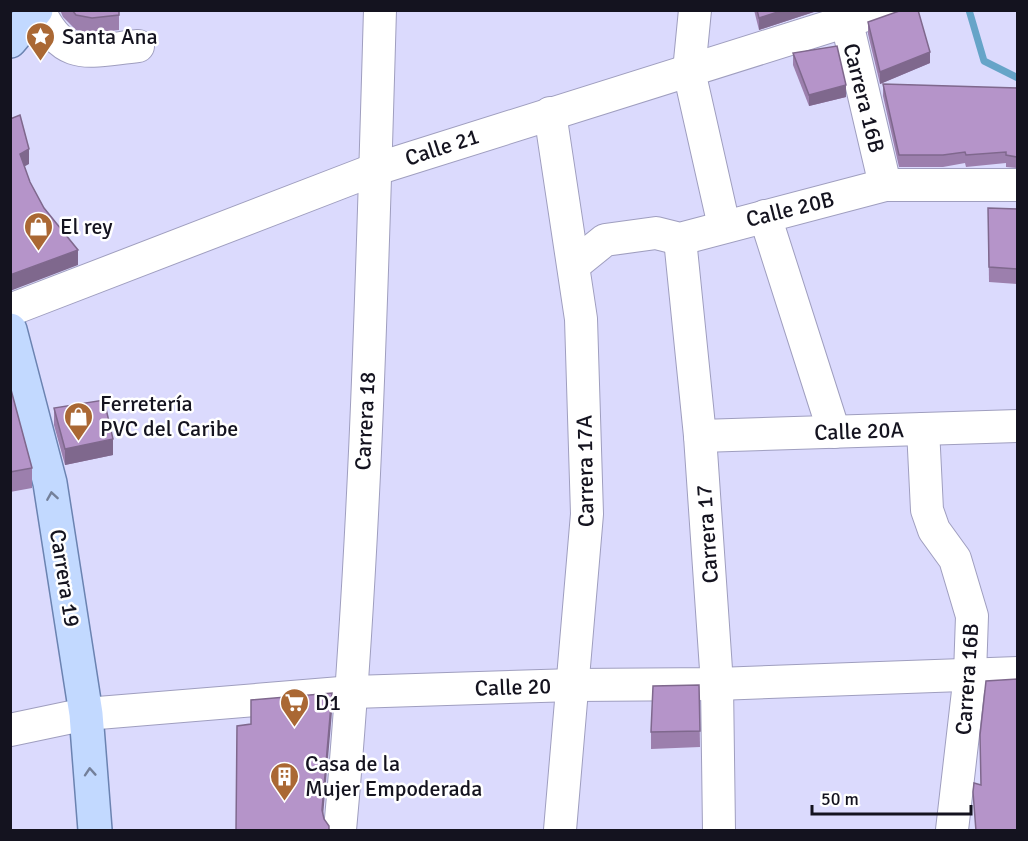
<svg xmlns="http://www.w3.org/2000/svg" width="1028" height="841" viewBox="0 0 1028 841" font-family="Signika,sans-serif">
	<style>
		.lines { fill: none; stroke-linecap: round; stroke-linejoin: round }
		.stream { stroke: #66a4c8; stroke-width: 7 }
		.minor-casing { stroke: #9f9ebf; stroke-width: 34 }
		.major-casing { stroke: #6b83b1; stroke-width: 36 }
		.minor { stroke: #fff; stroke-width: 32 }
		.major { stroke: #c2d9ff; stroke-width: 33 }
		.wall { fill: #9c7fad }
		.shaded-wall { fill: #7f688d }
		.building { fill: #b594c9; stroke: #7f688d; stroke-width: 1.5 }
		.oneway { stroke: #74809a }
		.labels { text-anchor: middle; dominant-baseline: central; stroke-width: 5; stroke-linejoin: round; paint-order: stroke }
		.poi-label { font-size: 22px; fill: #14131f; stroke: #fff; text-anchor: start }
		.street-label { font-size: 22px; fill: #14131f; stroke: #fff }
	</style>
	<rect width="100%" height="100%" fill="#dbdafd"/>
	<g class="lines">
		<polyline class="stream" points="969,10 984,61 1018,78"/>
		<defs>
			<g id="minor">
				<path d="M39,10C64,63 88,51 138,46"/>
				<polyline points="695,10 689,71 724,226"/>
				<polyline points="844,10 885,185"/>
				<polyline points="550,113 581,319 587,514 560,830"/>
				<polyline points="765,216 834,432"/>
				<polyline points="680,239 700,436 717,684 719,830"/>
				<polyline points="574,265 605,240 656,233 680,239 885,185 1018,185"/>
				<polyline points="10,310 376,169 882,10"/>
				<polyline points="923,429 927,510 934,530 955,559 972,616 970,674 952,830"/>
				<polyline points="700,436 1018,426"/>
				<polyline points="10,730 86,714 353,692 574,685 717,684 1018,673"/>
				<path d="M340,830C365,558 372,284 380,10"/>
			</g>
			<g id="major">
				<polyline points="10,41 36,10"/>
				<polyline points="10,330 50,483 86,714 95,830"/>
			</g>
		</defs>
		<use href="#minor" class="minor-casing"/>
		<use href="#major" class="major-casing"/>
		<use href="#minor" class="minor"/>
		<use href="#major" class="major"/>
	</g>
	<g class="wall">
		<polygon points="60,10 119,10 119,30 92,33 76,30 63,17"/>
		<polygon points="754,10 820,10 759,30"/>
		<polygon points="868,22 930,63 880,84 868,34"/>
		<polygon points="793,53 846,97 809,106 793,65"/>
		<polygon points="883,84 1017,88 1017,168 1006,167 1006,163 966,167 965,163 943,167 899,167 883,96"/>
		<polygon points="988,208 1017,209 1017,284 989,282"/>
		<polygon points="10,386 32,468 32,488 10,492"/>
		<polygon points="54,408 113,455 65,465 54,425"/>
		<polygon points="699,685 700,747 651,749 651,732"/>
	</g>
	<g class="shaded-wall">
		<polygon points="784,10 820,10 759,30 759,18"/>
		<polygon points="930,52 930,63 880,84 880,72"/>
		<polygon points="846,85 846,97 809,106 809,95"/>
		<polygon points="29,149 29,164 20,169 20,154"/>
		<polygon points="78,250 78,265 10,291 10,275"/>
		<polygon points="113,439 113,455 65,465 65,449"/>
		<polygon points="332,693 332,712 322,828 322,810"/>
	</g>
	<g class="building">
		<polygon points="72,10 119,10 119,15 92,18 76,15"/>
		<polygon points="757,10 784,10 759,18"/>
		<polygon points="902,10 918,10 930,52 880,72 868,22"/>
		<polygon points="837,46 846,85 809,95 793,53"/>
		<polygon points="883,84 1017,88 1017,157 1006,155 1006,152 966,155 965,152 943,155 899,155"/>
		<polygon points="20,115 29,149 20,154 30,182 44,208 78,250 10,275 10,119"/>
		<polygon points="988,208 1017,209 1017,269 989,267"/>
		<polygon points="10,386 32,468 10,472"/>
		<polygon points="104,400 113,439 65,449 54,408"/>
		<polygon points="1017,679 1017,831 976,831 973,792 974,783 981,785 980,735 986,681"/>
		<polygon points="699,685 700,731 651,732 653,686"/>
		<polygon points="332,693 322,810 324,819 329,826 329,831 236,831 237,726 251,724 251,700"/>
	</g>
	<defs><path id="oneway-chevron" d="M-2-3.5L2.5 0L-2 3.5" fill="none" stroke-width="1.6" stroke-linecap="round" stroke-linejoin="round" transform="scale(1.5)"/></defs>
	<g class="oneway">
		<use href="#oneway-chevron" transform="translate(52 496) rotate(-99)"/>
		<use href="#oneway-chevron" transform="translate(90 772) rotate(-94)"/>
	</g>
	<defs>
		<symbol id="sight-pin" viewBox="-11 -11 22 30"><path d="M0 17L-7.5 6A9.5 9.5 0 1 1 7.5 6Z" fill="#aa6834" stroke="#fff"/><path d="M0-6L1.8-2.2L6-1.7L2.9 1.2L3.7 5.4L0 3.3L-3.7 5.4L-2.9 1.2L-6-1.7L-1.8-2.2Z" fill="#fff"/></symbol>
		<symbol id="shop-pin" viewBox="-11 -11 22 30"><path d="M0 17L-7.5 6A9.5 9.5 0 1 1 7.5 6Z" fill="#aa6834" stroke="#fff"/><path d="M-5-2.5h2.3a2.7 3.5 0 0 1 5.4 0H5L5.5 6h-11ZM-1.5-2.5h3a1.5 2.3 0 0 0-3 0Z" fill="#fff"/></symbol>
		<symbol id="supermarket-pin" viewBox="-11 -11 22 30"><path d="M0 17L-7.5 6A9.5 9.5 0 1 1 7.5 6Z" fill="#aa6834" stroke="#fff"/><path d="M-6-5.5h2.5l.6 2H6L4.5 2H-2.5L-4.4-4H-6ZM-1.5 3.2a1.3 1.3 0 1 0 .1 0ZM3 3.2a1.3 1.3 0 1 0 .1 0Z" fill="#fff"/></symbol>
		<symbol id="building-pin" viewBox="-11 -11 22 30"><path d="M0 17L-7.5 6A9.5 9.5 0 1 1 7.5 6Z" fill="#aa6834" stroke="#fff"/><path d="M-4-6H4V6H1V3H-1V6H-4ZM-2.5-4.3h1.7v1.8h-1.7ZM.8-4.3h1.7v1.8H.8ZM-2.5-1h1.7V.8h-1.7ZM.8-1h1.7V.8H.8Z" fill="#fff"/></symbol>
	</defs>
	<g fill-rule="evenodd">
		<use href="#sight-pin" x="24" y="20" width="33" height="45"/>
		<use href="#shop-pin" x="22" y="210" width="33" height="45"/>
		<use href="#shop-pin" x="62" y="400" width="33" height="45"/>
		<use href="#supermarket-pin" x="278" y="686" width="33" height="45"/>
		<use href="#building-pin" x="268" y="760" width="33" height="45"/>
	</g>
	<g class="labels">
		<g class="poi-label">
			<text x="62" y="36">Santa Ana</text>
			<text x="60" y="226">El rey</text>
			<text x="100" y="403">Ferretería<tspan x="100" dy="25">PVC del Caribe</tspan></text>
			<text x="315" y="702">D1</text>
			<text x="305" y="763">Casa de la<tspan x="305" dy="25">Mujer Empoderada</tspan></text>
		</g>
		<g class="street-label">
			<text transform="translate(864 98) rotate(76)">Carrera 16B</text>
			<text transform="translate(442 147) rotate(-18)">Calle 21</text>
			<text transform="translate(790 209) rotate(-14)">Calle 20B</text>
			<text transform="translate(365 421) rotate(-87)">Carrera 18</text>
			<text transform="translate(859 431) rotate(-2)">Calle 20A</text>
			<text transform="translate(585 471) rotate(-91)">Carrera 17A</text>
			<text transform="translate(707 534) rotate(-94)">Carrera 17</text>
			<text transform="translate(65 578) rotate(81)">Carrera 19</text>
			<text transform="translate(967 679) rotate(-86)">Carrera 16B</text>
			<text transform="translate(513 687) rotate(-2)">Calle 20</text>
		</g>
	</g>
	<rect width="1028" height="841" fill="none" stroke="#14131f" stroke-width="24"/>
	<path d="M812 805v9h159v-9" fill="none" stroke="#14131f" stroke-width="3"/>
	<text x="821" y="805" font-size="18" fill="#14131f" stroke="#ffffff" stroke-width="4.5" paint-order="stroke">50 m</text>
</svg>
